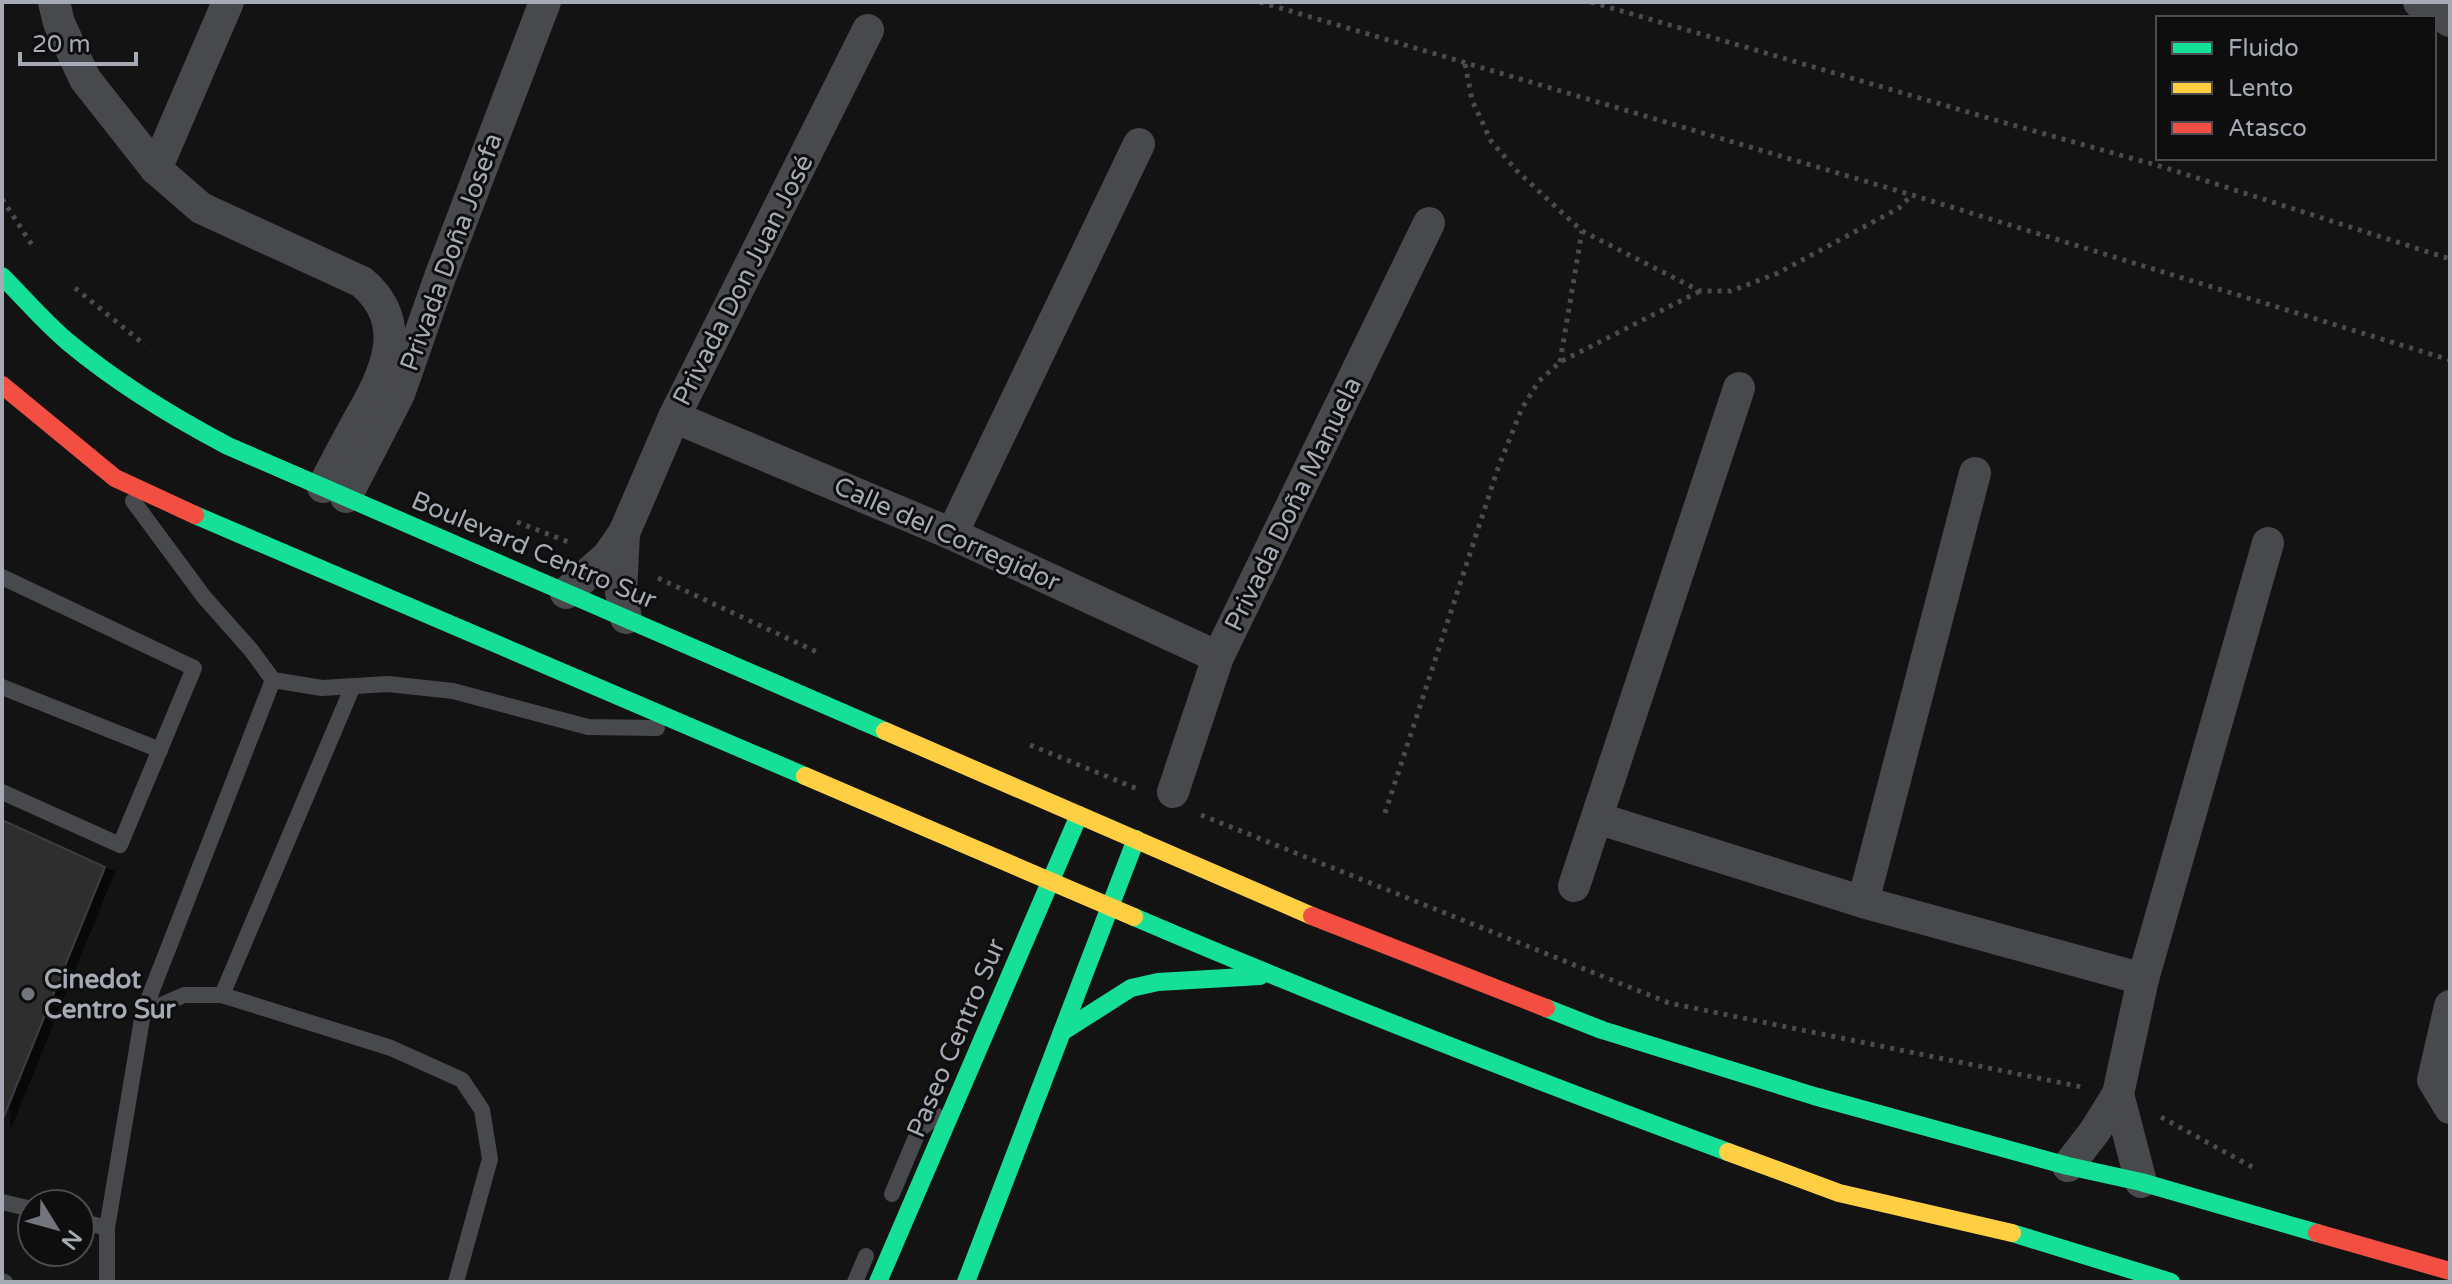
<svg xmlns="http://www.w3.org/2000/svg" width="2452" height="1284" viewBox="0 0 2452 1284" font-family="'Varela Round',sans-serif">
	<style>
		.building { fill: #2e2e2f; stroke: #3c3d40; stroke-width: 2; filter: url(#shadow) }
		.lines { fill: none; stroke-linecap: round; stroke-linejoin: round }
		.path { stroke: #494b4e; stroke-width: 5; stroke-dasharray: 4 6; stroke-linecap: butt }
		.lane { stroke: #48494c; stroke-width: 16 }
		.street { stroke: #48494c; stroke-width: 32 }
		.fast { stroke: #16e098; stroke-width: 18 }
		.slow { stroke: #ffcf43; stroke-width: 18 }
		.jam { stroke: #f24e42; stroke-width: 18 }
		.poi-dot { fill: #72757c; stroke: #0e0e0f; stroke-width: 3 }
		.labels { text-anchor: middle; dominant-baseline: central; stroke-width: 6; stroke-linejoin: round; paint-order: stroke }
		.street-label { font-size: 26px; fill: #a5aab4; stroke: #0e0e0f }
		.poi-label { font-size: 26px; font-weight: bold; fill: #a5aab4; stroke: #0e0e0f; text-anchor: start }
	</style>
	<defs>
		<filter id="shadow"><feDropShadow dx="9" dy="5" stdDeviation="0" flood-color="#0009"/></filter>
	</defs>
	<rect width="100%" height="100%" fill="#131314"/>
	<polygon class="building" points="2,820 105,867 2,1121"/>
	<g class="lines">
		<g class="path">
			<polyline points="1260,2 1912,195 2450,360"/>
			<polyline points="1591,2 2002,122 2163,167 2450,259"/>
			<polyline points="1465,64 1472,100 1491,141 1517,171 1582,231 1700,291 1731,291 1778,273 1899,208 1912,195"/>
			<polyline points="2,199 32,245"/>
			<polyline points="75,288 145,345"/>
			<polyline points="1560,362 1582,231"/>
			<polyline points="517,522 571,543"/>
			<polyline points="658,578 819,653"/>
			<polyline points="1030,745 1140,790"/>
			<polyline points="1385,813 1498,468 1522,408 1539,381 1560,362 1700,291"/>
			<polyline points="1201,815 1669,1003 2082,1087"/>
			<polyline points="2161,1117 2254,1168"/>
		</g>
		<g class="lane">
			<polyline points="133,501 204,597 251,650 273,680 322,688 388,684 453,691 588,727 657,728"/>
			<polyline points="2,577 194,668 120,845 2,792"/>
			<polyline points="353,686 222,995 391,1048 462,1080 482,1110 490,1159 456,1282"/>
			<polyline points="2,687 160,750"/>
			<polyline points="143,1013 184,995 222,995"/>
			<polyline points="892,1194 919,1130 937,1116"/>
			<polyline points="2,1202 32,1209"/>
			<polyline points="80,1221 107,1228"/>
			<polyline points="2,1281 5,1282"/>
			<polyline points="107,1282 107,1228 143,1013 273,680"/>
			<polyline points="855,1282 866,1256"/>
		</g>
		<g class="street">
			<path d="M54,2L59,23L85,79L156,169L201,208L362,282C411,324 385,374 358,421C346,443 334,465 323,487"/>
			<polyline points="2419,2 2450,21"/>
			<polyline points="156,169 228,2"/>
			<polyline points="674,417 952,534 1218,657"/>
			<polyline points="346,497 399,394 440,277 545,2"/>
			<polyline points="624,533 621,592 626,618"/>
			<polyline points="952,534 1139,144"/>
			<polyline points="566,593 608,556 624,533 674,417 868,30"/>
			<polyline points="1173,792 1218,657 1429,223"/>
			<polyline points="1597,818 1863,902 2143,979"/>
			<polyline points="1574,886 1739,388"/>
			<polyline points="1863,902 1975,473"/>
			<polyline points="2450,1006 2433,1080 2450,1108"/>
			<polyline points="2118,1094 2141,1182"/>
			<polyline points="2068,1166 2095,1131 2118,1094 2143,979 2268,543"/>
		</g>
		<g class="fast">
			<path d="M2,276C24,298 44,322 68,342C117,383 171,416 228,446L885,731"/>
			<polyline points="195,515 805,776"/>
			<path d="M1134,917C1330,1001 1529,1078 1728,1152"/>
			<polyline points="1546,1008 1602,1030 1814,1096 2068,1166 2141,1182 2317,1233"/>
			<polyline points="1062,1032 1131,988 1158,982 1260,976"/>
			<polyline points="2012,1233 2171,1282"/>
			<polyline points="878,1282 1079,815"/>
			<polyline points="966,1282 1136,839"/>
		</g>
		<g class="slow">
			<polyline points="885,731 1312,916"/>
			<polyline points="805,776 1134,917"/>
			<polyline points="1728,1152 1839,1193 2012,1233"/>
		</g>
		<g class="jam">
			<polyline points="2,385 115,478 195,515"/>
			<polyline points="1312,916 1546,1008"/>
			<polyline points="2317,1233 2450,1271"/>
		</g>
	</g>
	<circle class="poi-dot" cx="28" cy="994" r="8"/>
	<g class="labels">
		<g class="street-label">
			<text transform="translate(451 252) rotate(-70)">Privada Doña Josefa</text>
			<text transform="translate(743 280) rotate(-63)">Privada Don Juan José</text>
			<text transform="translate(1293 504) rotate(-64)">Privada Doña Manuela</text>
			<text transform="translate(947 534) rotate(24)">Calle del Corregidor</text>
			<text transform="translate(534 550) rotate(23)">Boulevard Centro Sur</text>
			<text transform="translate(956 1038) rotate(-67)">Paseo Centro Sur</text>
		</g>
		<g class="poi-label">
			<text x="44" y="979">Cinedot<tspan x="44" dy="30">Centro Sur</tspan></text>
		</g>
	</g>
	<rect width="2452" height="1284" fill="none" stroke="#a5aab4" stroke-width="8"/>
	<rect x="2156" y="16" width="280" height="144" fill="#0e0e0f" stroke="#4a4c51" stroke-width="2"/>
	<rect x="2172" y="42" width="40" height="12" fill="#16e098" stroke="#4a4c51" stroke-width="2"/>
	<text x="2228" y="56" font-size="24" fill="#a5aab4">Fluido</text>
	<rect x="2172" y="82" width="40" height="12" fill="#ffcf43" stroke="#4a4c51" stroke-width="2"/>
	<text x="2228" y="96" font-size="24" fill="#a5aab4">Lento</text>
	<rect x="2172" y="122" width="40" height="12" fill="#f24e42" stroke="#4a4c51" stroke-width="2"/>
	<text x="2228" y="136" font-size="24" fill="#a5aab4">Atasco</text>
	<g transform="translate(56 1228) rotate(127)"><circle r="38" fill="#0e0e0f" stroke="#4a4c51" stroke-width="2"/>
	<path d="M0-6L14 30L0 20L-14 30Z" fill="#72757c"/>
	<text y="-12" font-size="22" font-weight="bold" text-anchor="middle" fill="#a5aab4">N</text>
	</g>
	<path d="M20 52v12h116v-12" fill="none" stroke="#a5aab4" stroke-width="4"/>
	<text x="32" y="52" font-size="24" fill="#a5aab4" stroke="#0e0e0f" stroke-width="6" paint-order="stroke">20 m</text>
</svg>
